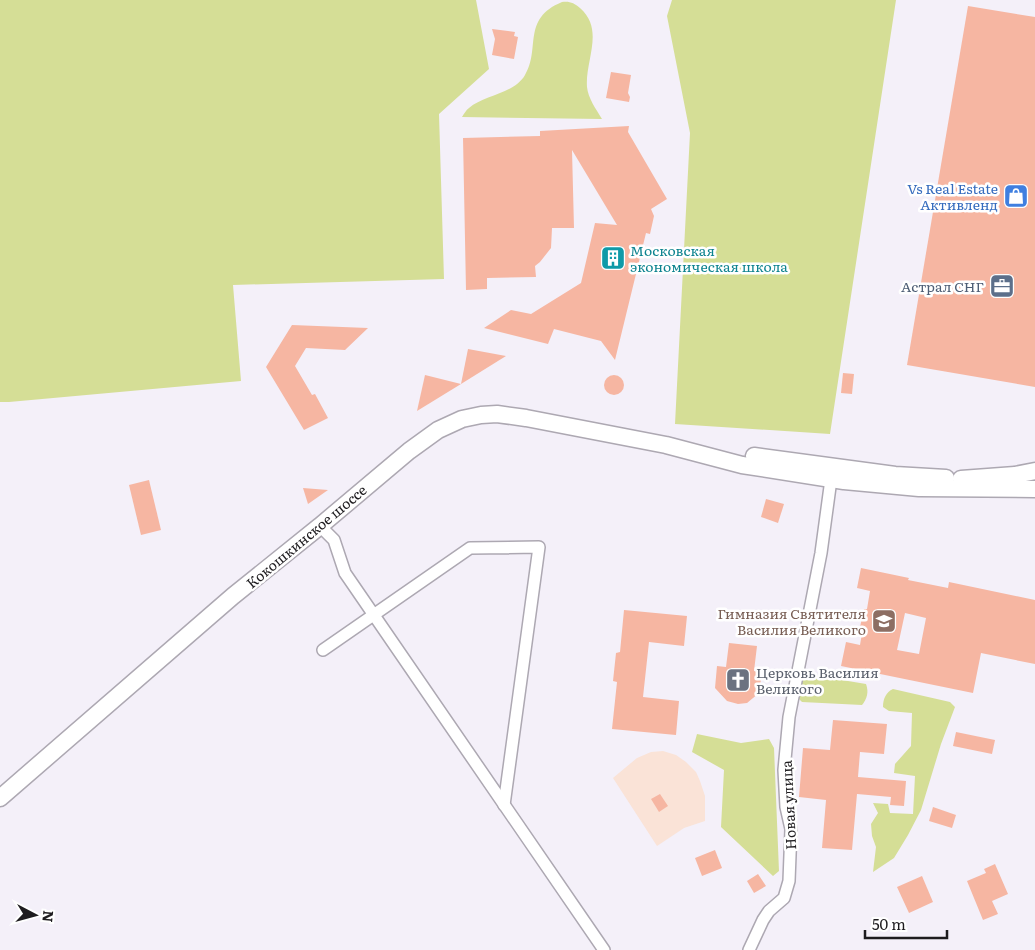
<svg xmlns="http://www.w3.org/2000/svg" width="1035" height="950" viewBox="0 0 1035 950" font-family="Literata,serif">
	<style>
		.industrial { fill: #fae3d7 }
		.green { fill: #d5de96 }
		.building { fill: #f6b6a2; fill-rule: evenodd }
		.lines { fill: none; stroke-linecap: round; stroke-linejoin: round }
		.minor-casing { stroke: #ada8b2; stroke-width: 14 }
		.secondary-casing { stroke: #ada8b2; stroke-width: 19 }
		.minor { stroke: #fff; stroke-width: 11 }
		.secondary { stroke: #fff; stroke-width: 16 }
		.labels { text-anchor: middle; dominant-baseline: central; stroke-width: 5; stroke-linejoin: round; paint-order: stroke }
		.shop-label { font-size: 14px; fill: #366cbe; stroke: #fff; text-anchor: end }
		.culture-label { font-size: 14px; fill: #0d838f; stroke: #fff; text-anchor: start }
		.service-label { font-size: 14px; fill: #4e5e75; stroke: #fff; text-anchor: end }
		.street-label { font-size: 14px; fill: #1e1c1f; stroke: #fff }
		.education-label { font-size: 14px; fill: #785e54; stroke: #fff; text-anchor: end }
		.worship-label { font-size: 14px; fill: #5b616d; stroke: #fff; text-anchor: start }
	</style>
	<rect width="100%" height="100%" fill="#f4f0f9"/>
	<polygon class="industrial" points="663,751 676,755 686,762 696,772 700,781 705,796 705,821 684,828 657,846 613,778 637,758 651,752"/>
	<g class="green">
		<polygon points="0,0 476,0 489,69 439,114 444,279 233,285 241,381 9,402 0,402"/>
		<polygon points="672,0 896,0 830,434 675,424 690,133 667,16"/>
		<path d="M562,2C570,1 574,3 580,8C605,30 585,60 587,87C588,98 596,109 602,119L462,117C464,114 466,110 469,108C484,95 514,94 525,75C541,49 521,19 562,2Z"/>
		<path d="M812,675L866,684C869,692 867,699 862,705L802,702L799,699L802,679L805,676Z"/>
		<path d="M893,689L950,702L955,707L941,744L921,810L908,835L894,858L873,872L876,847L872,836L871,824L878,813L873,803L888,804L890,813L913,814L915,776L894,773L895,764L911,746L912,713L889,711L883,707C883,699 886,692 893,689Z"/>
		<polygon points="697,734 741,743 769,739 774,748 779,871 773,876 721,827 724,770 692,752"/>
	</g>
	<g class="building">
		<polygon points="968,6 1035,17 1035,387 907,365"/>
		<polygon points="492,29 515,32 514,36 518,37 514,59 492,55 495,39"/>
		<polygon points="611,72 631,75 628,93 630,97 629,102 606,98"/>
		<polygon points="629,126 628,132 667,199 651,209 654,216 650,234 646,233 615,360 601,341 554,329 548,344 484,328 511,310 531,314 581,283 595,223 617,225 572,150 574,228 552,228 551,248 540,262 535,266 536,277 487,278 487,289 466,290 463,138 540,136 540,131"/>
		<polygon points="292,325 368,328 345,350 306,348 295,366 312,395 315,394 328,418 304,430 266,367"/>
		<polygon points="468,349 506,356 461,384"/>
		<polygon points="843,373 854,374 852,394 841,393"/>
		<polygon points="425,375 461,384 417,411"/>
		<circle cx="614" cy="385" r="10"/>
		<polygon points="149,480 161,530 141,535 129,485"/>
		<polygon points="303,488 328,490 308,504"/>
		<polygon points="766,499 784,504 778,523 761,517"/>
		<path d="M861,568L909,578L908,580L948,588L949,582L1035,600V664L981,653L973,693L841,666L846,642L860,645L863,627H860L864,609H867L870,591L857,588ZM905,613L926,618L919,654L897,650Z"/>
		<polygon points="624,610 687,616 684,646 649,642 643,697 679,701 676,735 612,729 617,682 613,681 616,653 620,652"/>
		<polygon points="729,643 757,646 754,671 762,672 759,693 747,703 738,704 727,701 715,688 717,666 726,667"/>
		<polygon points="833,720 887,724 884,754 860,752 858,777 906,781 904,806 890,805 891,797 857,794 852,850 822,848 826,800 799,797 803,748 830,750"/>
		<polygon points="956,732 995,740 992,754 953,746"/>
		<polygon points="660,794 668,806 659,812 651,799"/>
		<polygon points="933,807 956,815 952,828 929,821"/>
		<polygon points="715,850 722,868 702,876 695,858"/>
		<polygon points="995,864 1008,894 992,901 998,914 983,920 967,881 986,873 984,869"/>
		<polygon points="758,874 766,886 754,893 747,881"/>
		<polygon points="922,876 933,902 909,913 897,887"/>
	</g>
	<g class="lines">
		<defs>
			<g id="minor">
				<polyline points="320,526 334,540 345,573 604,950"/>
				<polyline points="323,650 470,548 539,547 504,805"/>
				<polyline points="749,950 763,920 769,911 784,898 789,881 791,829 786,807 784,770 789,717 821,553 832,472"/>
			</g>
			<g id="secondary">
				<polyline points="754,456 895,475 946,478"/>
				<polyline points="961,479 1015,475 1035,471"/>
				<polyline points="0,798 233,596 320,526 409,451 438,430 462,419 481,415 497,414 526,418 666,445 742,465 844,481 919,488 1035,489"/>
			</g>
		</defs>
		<use href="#minor" class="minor-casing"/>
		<use href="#secondary" class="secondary-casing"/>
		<use href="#minor" class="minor"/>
		<use href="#secondary" class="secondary"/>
	</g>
	<defs>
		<symbol id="shop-square" viewBox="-11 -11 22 22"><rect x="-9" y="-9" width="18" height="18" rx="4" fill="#3f7fe0" stroke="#fff"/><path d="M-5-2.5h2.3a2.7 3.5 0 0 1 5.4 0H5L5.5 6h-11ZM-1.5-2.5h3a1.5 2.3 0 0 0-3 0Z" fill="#fff"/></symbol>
		<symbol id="building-square" viewBox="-11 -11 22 22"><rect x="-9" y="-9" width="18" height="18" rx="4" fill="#0f9aa8" stroke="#fff"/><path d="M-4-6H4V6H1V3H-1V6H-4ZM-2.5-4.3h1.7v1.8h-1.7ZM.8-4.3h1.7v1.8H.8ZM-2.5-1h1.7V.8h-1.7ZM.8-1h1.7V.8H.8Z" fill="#fff"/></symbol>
		<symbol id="office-square" viewBox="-11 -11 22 22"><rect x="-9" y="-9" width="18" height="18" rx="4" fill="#5c6f8a" stroke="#fff"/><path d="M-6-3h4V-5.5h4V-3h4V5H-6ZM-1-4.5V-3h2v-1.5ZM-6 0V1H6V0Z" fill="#fff"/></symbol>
		<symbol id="school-square" viewBox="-11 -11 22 22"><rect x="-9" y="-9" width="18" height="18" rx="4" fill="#8d6e63" stroke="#fff"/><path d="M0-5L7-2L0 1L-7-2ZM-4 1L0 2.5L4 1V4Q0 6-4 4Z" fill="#fff"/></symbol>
		<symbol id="church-square" viewBox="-11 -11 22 22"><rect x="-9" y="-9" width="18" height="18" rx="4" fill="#6b7280" stroke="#fff"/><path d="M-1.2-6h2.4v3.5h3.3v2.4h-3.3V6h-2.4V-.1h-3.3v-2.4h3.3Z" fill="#fff"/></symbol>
	</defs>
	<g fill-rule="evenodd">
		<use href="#shop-square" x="1002" y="182" width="28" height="28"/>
		<use href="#building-square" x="599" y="244" width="28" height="28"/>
		<use href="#office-square" x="988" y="272" width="28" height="28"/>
		<use href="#school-square" x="870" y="607" width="28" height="28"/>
		<use href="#church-square" x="724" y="666" width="28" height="28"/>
	</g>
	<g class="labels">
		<g class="shop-label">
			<text x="998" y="188">Vs Real Estate<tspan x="998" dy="16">Активленд</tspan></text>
		</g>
		<g class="culture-label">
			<text x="630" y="250">Московская<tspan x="630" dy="16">экономическая школа</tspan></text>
		</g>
		<g class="service-label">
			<text x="984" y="286">Астрал СНГ</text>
		</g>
		<g class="street-label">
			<text transform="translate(306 536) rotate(-40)">Кокошкинское шоссе</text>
			<text transform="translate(788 805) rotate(-93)">Новая улица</text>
		</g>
		<g class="education-label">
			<text x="866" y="613">Гимназия Святителя<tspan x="866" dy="16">Василия Великого</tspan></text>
		</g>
		<g class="worship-label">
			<text x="756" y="672">Церковь Василия<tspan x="756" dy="16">Великого</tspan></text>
		</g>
	</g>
	<g transform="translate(35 915) rotate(96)" stroke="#ffffff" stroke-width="4" paint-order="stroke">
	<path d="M0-4L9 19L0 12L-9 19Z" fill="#1e1c1f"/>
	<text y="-8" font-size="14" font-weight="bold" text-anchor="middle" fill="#1e1c1f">N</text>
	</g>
	<path d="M865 930v8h82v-8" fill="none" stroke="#1e1c1f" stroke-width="2.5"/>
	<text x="872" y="930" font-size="15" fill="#1e1c1f" stroke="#ffffff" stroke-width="4" paint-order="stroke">50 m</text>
</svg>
